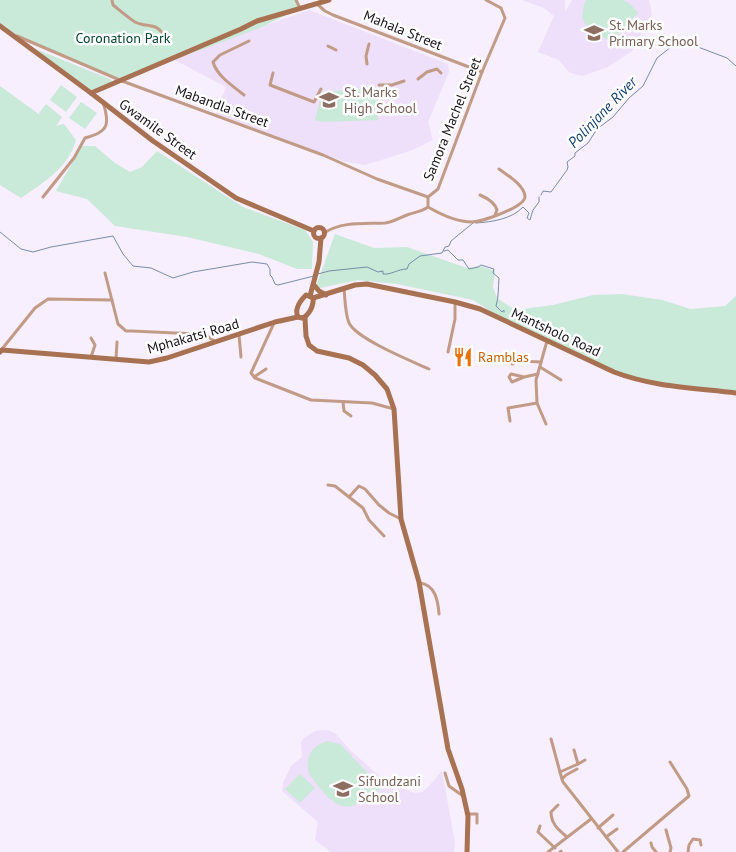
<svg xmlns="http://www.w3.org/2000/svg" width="736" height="852" viewBox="0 0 736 852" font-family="'PT Sans',sans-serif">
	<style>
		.built { fill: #eedffa }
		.green { fill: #c9e9d9 }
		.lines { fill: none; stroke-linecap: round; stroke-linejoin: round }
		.stream { stroke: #788da9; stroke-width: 1 }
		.street { stroke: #c29b86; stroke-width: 3 }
		.secondary { stroke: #a87151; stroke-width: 5 }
		.labels { text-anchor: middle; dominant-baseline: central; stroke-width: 5; stroke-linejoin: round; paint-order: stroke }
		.education-label { font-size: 14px; fill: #785e54; stroke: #fff; text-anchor: start }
		.street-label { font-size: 14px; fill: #141017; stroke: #fff }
		.park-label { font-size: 14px; fill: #00442e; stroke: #fff }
		.food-label { font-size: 14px; fill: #c56008; stroke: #fff; text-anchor: start }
		.water-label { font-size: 15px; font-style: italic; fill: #14406e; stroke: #fff }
	</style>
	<rect width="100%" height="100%" fill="#f7eefe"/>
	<g class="built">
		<polygon points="522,0 565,0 565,12 572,0 649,0 652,14 632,51 608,67 582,76 577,75 569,72 559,60 538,52 554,16 544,8"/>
		<polygon points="309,10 448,64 449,72 428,122 433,140 410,151 365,165 343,161 216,114 226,87 171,58"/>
		<polygon points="327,730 335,733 350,750 387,783 415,793 422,792 428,787 442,771 455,843 454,852 331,852 315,840 318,822 282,791 283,783 291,766 302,757 301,742 304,738 315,731"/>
	</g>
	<g class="green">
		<polygon points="0,0 295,0 300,8 262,27 121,80 9,33 0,26"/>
		<path d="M586,0H623L629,3L638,13L611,41C591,31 575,25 586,0Z"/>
		<polygon points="28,46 110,79 113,82 91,90"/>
		<polygon points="61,85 77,97 66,112 50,100"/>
		<path d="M0,86L40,115L39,113L46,104L62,117L56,126L64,124L76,140C69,167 43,183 21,198L0,185Z"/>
		<polygon points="376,87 378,120 323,122 315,120 322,92"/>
		<polygon points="81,102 97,113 85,129 69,118"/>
		<polygon points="82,146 95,146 115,163 130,172 142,167 157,151 243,207 305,230 313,242 312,269 297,269 259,254 187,237 115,226 87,199 56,191"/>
		<polygon points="335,234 374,248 407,247 467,268 480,266 495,271 493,287 497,298 515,310 553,305 593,295 622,294 662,300 691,309 725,306 736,296 736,393 636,380 511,324 473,300 397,284 358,280 315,289"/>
		<path d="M327,741L340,744L382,788C374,793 364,802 355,805C335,813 320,788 309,774C305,758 311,746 327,741Z"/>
		<polygon points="300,774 315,788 300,803 285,789"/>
	</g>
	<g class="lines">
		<g class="stream">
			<polyline points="541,195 543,191 551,192 567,170 568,167 567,162 575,156 575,153 588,143 597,129 613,117 629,98 643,86 657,58 671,47 679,45 698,47 727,58 736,66"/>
			<path d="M476,223C492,222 512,219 523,207L529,213L527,218L530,220L533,210L539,202V197"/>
			<polyline points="0,232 21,249 33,252 51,247 113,236 123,254 133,266 151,268 173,278 193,272 252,262 267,264 270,269 270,275 272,277 275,284 278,285 314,276"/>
			<path d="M444,251L448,250L458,260H463L469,269L478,267L481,265L494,269L493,273L499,278C498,288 499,297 496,306L502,312L504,310V312"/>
			<path d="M318,274L329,271L367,267L378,272L383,271V274C391,275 398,269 407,269L409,264L420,256L442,253L445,247L449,246L451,241L473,223"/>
		</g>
		<g class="street">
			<path d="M112,0L113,5C118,9 130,19 135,22C146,28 157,22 163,35"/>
			<polyline points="296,0 300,8"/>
			<polyline points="317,4 325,11 333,15 482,72"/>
			<polyline points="17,36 122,81 323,155 377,179 428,197"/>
			<polyline points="328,46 336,50"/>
			<polyline points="367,64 366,56 369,44"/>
			<polyline points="273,73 270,85 314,102 321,89"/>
			<polyline points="418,79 427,72 437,69 441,73"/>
			<polyline points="379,85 392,85 404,81"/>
			<path d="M244,95C233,86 217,76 213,62L220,55L249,41"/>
			<path d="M480,195C487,198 495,203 497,210L495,215"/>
			<path d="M43,197L74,158L85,138C109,132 110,124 103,102"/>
			<path d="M428,207C440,214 457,222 472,222C481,222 526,207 525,196C524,185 507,175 499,169"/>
			<path d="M324,233C342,221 365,224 385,223C393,222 399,218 407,215C415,212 421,212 428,207V197L438,189L482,72L505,18L501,8L486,0"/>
			<polyline points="105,273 118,324 126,331 132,331 197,334 206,335 214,341"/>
			<path d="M344,288C345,299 345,313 349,323C357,339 411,361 429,369"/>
			<polyline points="274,323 251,373 255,378 311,400 372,403 394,409"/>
			<polyline points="239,335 241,357"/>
			<polyline points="91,338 95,345 91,357"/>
			<polyline points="2,349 35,308 48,299 112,300"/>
			<polyline points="448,352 455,319 455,303"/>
			<polyline points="116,359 117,342"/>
			<polyline points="512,364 519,361 541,362"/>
			<polyline points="540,367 561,380"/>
			<polyline points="254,377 266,369"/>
			<polyline points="524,377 512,382 509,377 511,374 524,377 538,374"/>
			<polyline points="343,402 344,411 351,416"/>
			<polyline points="537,403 546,424"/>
			<polyline points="510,421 508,408 537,403 536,380 547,341"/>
			<polyline points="328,485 335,486 363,508 369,520 384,536"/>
			<polyline points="349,497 359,486 365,489 379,505 389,513 401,519"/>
			<path d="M420,583C435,585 438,600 439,614"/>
			<polyline points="551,739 560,772"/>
			<polyline points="578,764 585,760"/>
			<polyline points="577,769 566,775 562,779 563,782 618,852"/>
			<polyline points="445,773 449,786 463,796"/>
			<polyline points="562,779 560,772 578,764 574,750"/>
			<path d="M558,805L551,812C551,824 559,830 567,837"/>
			<polyline points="468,814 477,814 477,823"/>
			<polyline points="540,826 538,832 555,848"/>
			<polyline points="598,828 613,815"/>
			<polyline points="666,830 671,848 670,852"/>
			<polyline points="606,837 617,829"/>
			<polyline points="651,843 652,847 656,852"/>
			<polyline points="548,852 591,819"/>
			<polyline points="560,852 561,851"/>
			<polyline points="623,852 689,796 687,789 670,762"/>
			<polyline points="688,852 689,845 693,839 700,840 701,845"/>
		</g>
		<g class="secondary">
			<polyline points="0,26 91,93 153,141 236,198 314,231"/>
			<polyline points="91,93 241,29 257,21 329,0"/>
			<circle cx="319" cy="233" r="5.5"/>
			<polyline points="314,285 319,291 326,295"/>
			<path d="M306,295L313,298C314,305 309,316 302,318L298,317C294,309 300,301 306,295Z"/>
			<polyline points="310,296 319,262 321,238"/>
			<path d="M313,298L355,285L367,284L455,302L480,309L614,372C653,387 695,388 736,393"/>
			<polyline points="305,318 306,336 309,345 317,351 349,358 363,365 375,375 387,389 394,409 401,519 419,582 448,749 462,789 468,816 467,852"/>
			<polyline points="0,352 2,350 149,362 167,358 275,322 298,317"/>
		</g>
	</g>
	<defs>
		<symbol id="school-bare" viewBox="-9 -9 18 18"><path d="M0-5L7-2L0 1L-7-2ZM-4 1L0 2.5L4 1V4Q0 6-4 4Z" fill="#8d6e63" stroke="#fff" stroke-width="2.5" paint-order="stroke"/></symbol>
		<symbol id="restaurant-bare" viewBox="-9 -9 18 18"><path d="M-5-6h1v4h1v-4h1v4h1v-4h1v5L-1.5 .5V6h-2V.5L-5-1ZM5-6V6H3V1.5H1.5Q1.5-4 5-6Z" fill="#e8710a" stroke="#fff" stroke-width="2.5" paint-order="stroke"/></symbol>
	</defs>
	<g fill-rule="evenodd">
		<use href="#school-bare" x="580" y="19" width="28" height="28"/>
		<use href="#school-bare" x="315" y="86" width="28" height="28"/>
		<use href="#restaurant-bare" x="449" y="343" width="28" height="28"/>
		<use href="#school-bare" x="329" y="775" width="28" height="28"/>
	</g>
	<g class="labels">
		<g class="education-label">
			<text x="609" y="25">St. Marks<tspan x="609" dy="16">Primary School</tspan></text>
			<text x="344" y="92">St. Marks<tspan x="344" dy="16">High School</tspan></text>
			<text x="358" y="781">Sifundzani<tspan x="358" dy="16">School</tspan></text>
		</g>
		<g class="street-label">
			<text transform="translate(403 30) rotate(22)">Mahala Street</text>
			<text transform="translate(222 106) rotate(20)">Mabandla Street</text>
			<text transform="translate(452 119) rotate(-68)">Samora Machel Street</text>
			<text transform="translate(158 129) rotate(36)">Gwamile Street</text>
			<text transform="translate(556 332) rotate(25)">Mantsholo Road</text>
			<text transform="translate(193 336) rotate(-16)">Mphakatsi Road</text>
		</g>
		<g class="park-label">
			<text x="123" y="38">Coronation Park</text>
		</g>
		<g class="food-label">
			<text x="478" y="357">Ramblas</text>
		</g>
		<g class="water-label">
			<text transform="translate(602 112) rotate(-46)">Polinjane River</text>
		</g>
	</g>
</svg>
